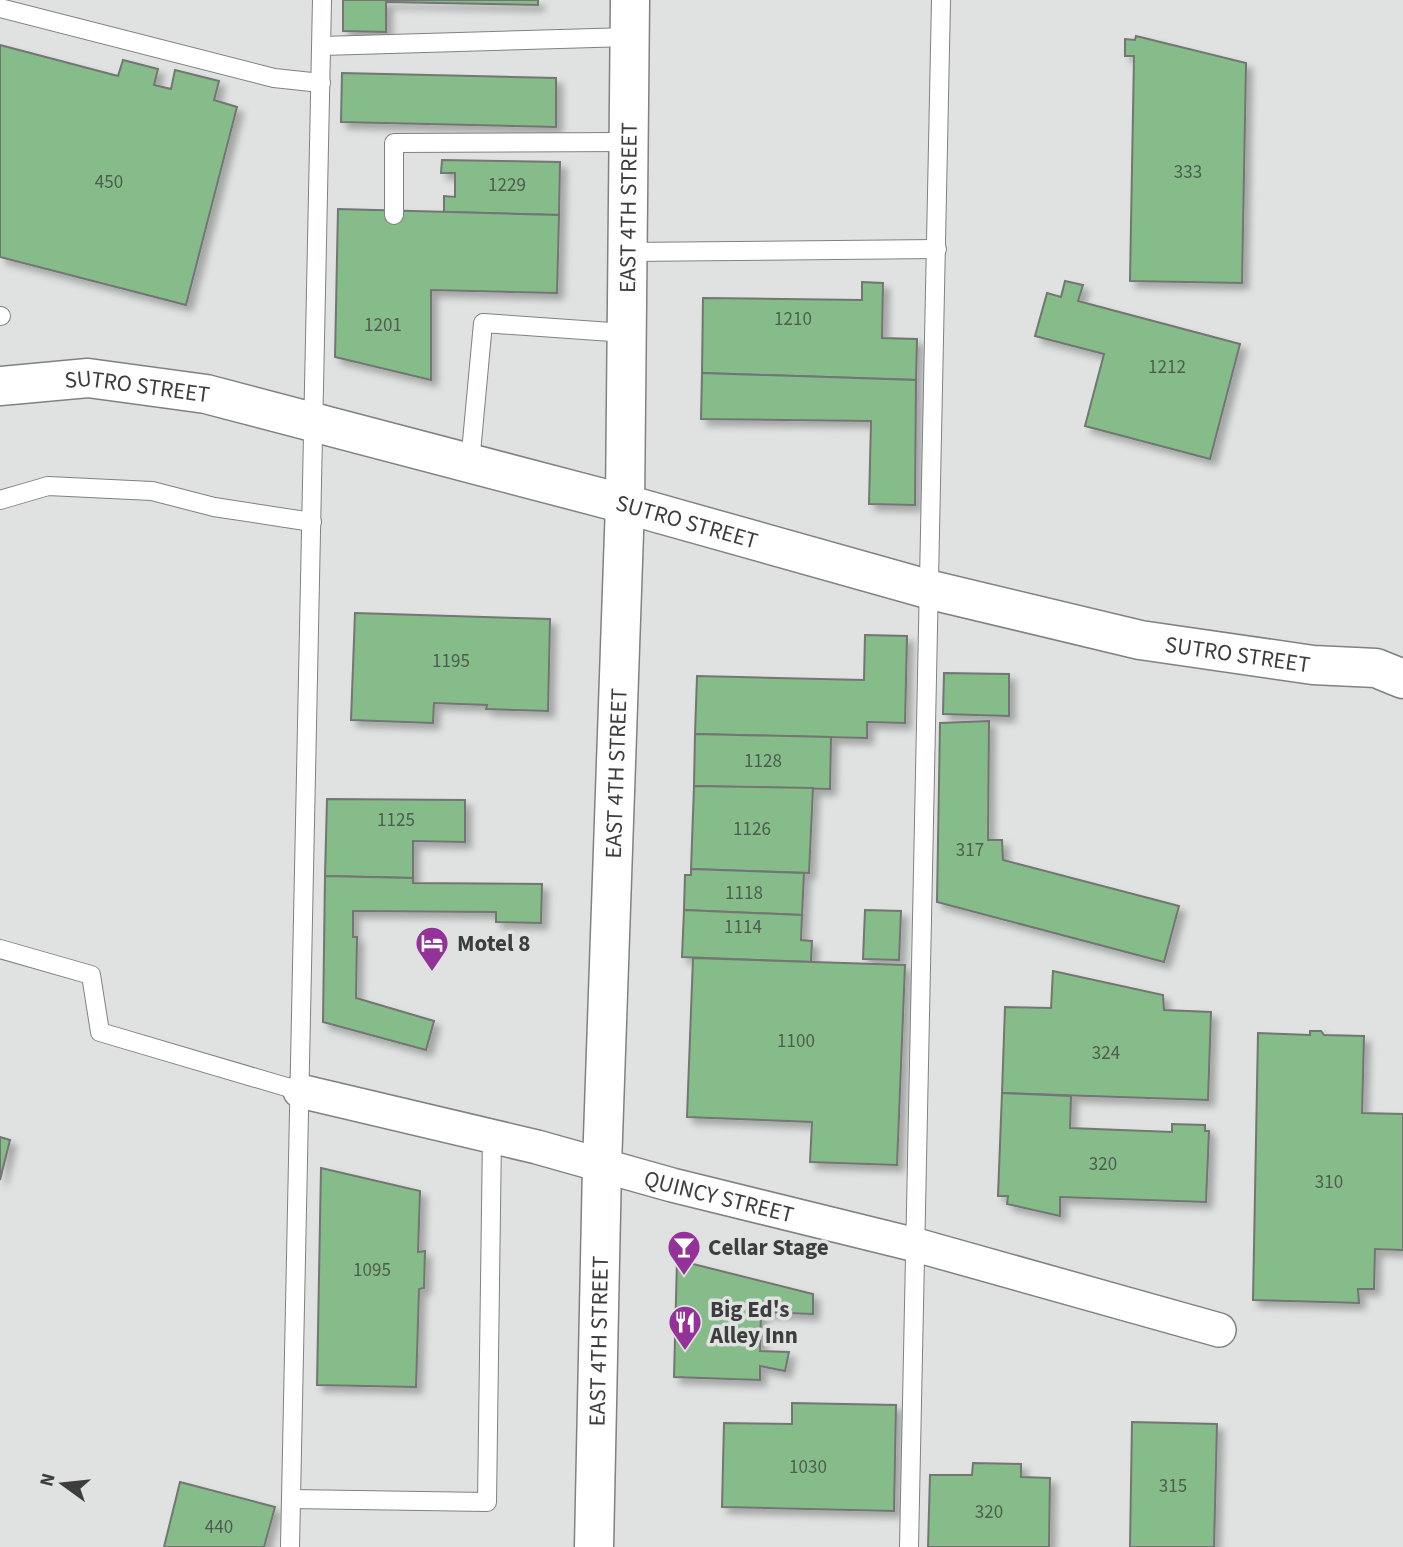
<svg xmlns="http://www.w3.org/2000/svg" width="1403" height="1547" viewBox="0 0 1403 1547" font-family="'Source Sans 3',sans-serif">
	<style>
		.building { fill: #85bc89; stroke: #737673; stroke-width: 2; filter: url(#shadow) }
		.lines { fill: none; stroke-linecap: round; stroke-linejoin: round }
		.service-casing { stroke: #7f827f; stroke-width: 20 }
		.minor-casing { stroke: #7f827f; stroke-width: 36 }
		.tertiary-casing { stroke: #7f827f; stroke-width: 41 }
		.secondary-casing { stroke: #7f827f; stroke-width: 41 }
		.service { stroke: #fff; stroke-width: 18 }
		.minor { stroke: #fff; stroke-width: 33 }
		.tertiary { stroke: #fff; stroke-width: 38 }
		.secondary { stroke: #fff; stroke-width: 38 }
		.labels { text-anchor: middle; dominant-baseline: central; stroke-width: 7; stroke-linejoin: round; paint-order: stroke }
		.number-label { font-size: 19px; fill: #4e5d4f }
		.street-label { font-size: 23px; fill: #3c3d3c; stroke: #dfe2e0 }
		.poi-label { font-size: 23px; font-weight: bold; fill: #3c3d3c; stroke: #dfe2e0; text-anchor: start }
	</style>
	<defs>
		<filter id="shadow"><feDropShadow dx="6" dy="6" stdDeviation="3.5" flood-color="#0004"/></filter>
	</defs>
	<rect width="100%" height="100%" fill="#dfe2e0"/>
	<g class="building">
		<polygon points="343,0 538,0 538,5 386,2 386,32 343,31"/>
		<polygon points="1136,36 1246,63 1242,283 1130,281 1134,56 1125,56 1125,39 1135,40"/>
		<polygon points="0,45 118,76 123,60 158,69 154,85 171,89 175,70 219,81 214,100 237,107 186,305 0,257"/>
		<polygon points="342,73 556,78 556,127 341,122"/>
		<polygon points="442,160 560,162 559,215 444,212 444,196 455,197 455,173 441,173"/>
		<polygon points="338,209 559,215 557,293 431,290 431,380 335,357"/>
		<polygon points="1065,281 1083,285 1078,301 1240,344 1210,459 1085,426 1104,354 1035,336 1047,293 1061,297"/>
		<polygon points="862,282 883,283 882,338 917,339 916,380 702,373 703,298 862,300"/>
		<polygon points="702,373 916,380 915,505 869,504 871,421 701,419"/>
		<polygon points="355,613 550,619 548,711 486,709 487,705 434,703 433,723 351,720"/>
		<polygon points="865,635 907,636 905,723 867,722 867,738 695,734 697,676 864,680"/>
		<polygon points="944,673 1009,674 1009,716 943,714"/>
		<polygon points="989,721 988,840 1002,840 1003,860 1179,906 1164,962 937,902 940,723"/>
		<polygon points="695,734 831,737 830,789 694,786"/>
		<polygon points="694,786 813,788 809,873 691,869"/>
		<polygon points="327,799 465,800 465,842 413,841 413,878 325,876"/>
		<polygon points="691,869 804,873 802,915 684,910 685,875 691,875"/>
		<polygon points="325,876 413,878 413,883 542,884 541,923 496,922 496,912 353,911 353,937 357,937 356,998 434,1021 426,1050 323,1022"/>
		<polygon points="684,910 802,915 801,940 812,941 811,962 682,957"/>
		<polygon points="865,910 901,911 899,960 863,959"/>
		<polygon points="693,958 905,965 897,1165 810,1162 812,1122 687,1117"/>
		<polygon points="1053,971 1163,995 1164,1010 1211,1012 1208,1100 1002,1093 1005,1007 1051,1008"/>
		<polygon points="1310,1031 1321,1031 1324,1035 1364,1036 1362,1113 1403,1114 1403,1250 1375,1249 1374,1289 1358,1289 1359,1303 1253,1300 1258,1033 1310,1035"/>
		<polygon points="1002,1093 1071,1096 1070,1128 1172,1132 1172,1124 1205,1125 1205,1131 1209,1131 1206,1202 1060,1197 1060,1216 1007,1204 1008,1196 998,1196"/>
		<polygon points="0,1137 10,1140 0,1180"/>
		<polygon points="321,1168 420,1191 418,1252 425,1251 424,1288 419,1289 416,1387 317,1385"/>
		<polygon points="677,1260 813,1294 813,1314 761,1312 760,1351 789,1352 785,1371 760,1366 760,1380 674,1377"/>
		<polygon points="792,1403 896,1405 894,1511 722,1507 724,1423 792,1424"/>
		<polygon points="1132,1422 1217,1424 1214,1547 1130,1547"/>
		<polygon points="973,1463 1021,1464 1021,1477 1050,1478 1049,1547 928,1547 930,1475 972,1475"/>
		<polygon points="180,1482 275,1507 264,1547 164,1547"/>
	</g>
	<g class="lines">
		<defs>
			<g id="service">
				<polyline points="0,8 274,78 321,83"/>
				<polyline points="322,46 629,37"/>
				<polyline points="394,215 394,143 629,142"/>
				<polyline points="627,252 937,249"/>
				<polyline points="0,316 1,316"/>
				<polyline points="470,463 483,323 626,333"/>
				<polyline points="0,500 48,486 152,491 214,507 312,522"/>
				<polyline points="0,949 91,975 100,1032 300,1091"/>
				<polyline points="291,1499 487,1502 492,1136"/>
				<polyline points="290,1547 322,0"/>
				<polyline points="909,1547 941,0"/>
			</g>
			<g id="minor">
				<path id="s1" d="M300,1091L537,1147L672,1185L916,1245L1219,1330"/>
			</g>
			<g id="tertiary">
				<path id="s2" d="M0,386L88,378L206,394L625,504L931,590L1140,640L1313,665L1376,668L1403,679"/>
			</g>
			<g id="secondary">
				<path id="s3" d="M594,1547L602,1166L625,504L630,0"/>
			</g>
		</defs>
		<use href="#service" class="service-casing"/>
		<use href="#minor" class="minor-casing"/>
		<use href="#tertiary" class="tertiary-casing"/>
		<use href="#secondary" class="secondary-casing"/>
		<use href="#service" class="service"/>
		<use href="#minor" class="minor"/>
		<use href="#tertiary" class="tertiary"/>
		<use href="#secondary" class="secondary"/>
	</g>
	<defs>
		<symbol id="hotel-pin" viewBox="-11 -11 22 30"><path d="M0 17L-7.5 6A9.5 9.5 0 1 1 7.5 6Z" fill="#953299" stroke="#dfe2e0"/><path d="M-6-4.5h1.5V1H6V5H4.5V3h-9V5H-6ZM-4 0a1.8 1.8 0 1 1 3.6 0ZM.5 0V-2.5h3Q6-2.5 6 0Z" fill="#fff"/></symbol>
		<symbol id="bar-pin" viewBox="-11 -11 22 30"><path d="M0 17L-7.5 6A9.5 9.5 0 1 1 7.5 6Z" fill="#953299" stroke="#dfe2e0"/><path d="M-6-5H6L.8 .8V4.5H3.5V6h-7V4.5H-.8V.8Z" fill="#fff"/></symbol>
		<symbol id="restaurant-pin" viewBox="-11 -11 22 30"><path d="M0 17L-7.5 6A9.5 9.5 0 1 1 7.5 6Z" fill="#953299" stroke="#dfe2e0"/><path d="M-5-6h1v4h1v-4h1v4h1v-4h1v5L-1.5 .5V6h-2V.5L-5-1ZM5-6V6H3V1.5H1.5Q1.5-4 5-6Z" fill="#fff"/></symbol>
	</defs>
	<g fill-rule="evenodd">
		<use href="#hotel-pin" x="413" y="924" width="38" height="52"/>
		<use href="#bar-pin" x="665" y="1228" width="38" height="52"/>
		<use href="#restaurant-pin" x="666" y="1303" width="38" height="52"/>
	</g>
	<g class="labels">
		<g class="number-label">
			<text x="1188" y="172">333</text>
			<text x="109" y="182">450</text>
			<text x="507" y="185">1229</text>
			<text x="793" y="319">1210</text>
			<text x="383" y="325">1201</text>
			<text x="1167" y="367">1212</text>
			<text x="451" y="661">1195</text>
			<text x="763" y="761">1128</text>
			<text x="396" y="820">1125</text>
			<text x="752" y="829">1126</text>
			<text x="970" y="850">317</text>
			<text x="744" y="893">1118</text>
			<text x="743" y="927">1114</text>
			<text x="796" y="1041">1100</text>
			<text x="1106" y="1053">324</text>
			<text x="1103" y="1164">320</text>
			<text x="1329" y="1182">310</text>
			<text x="372" y="1270">1095</text>
			<text x="808" y="1467">1030</text>
			<text x="1173" y="1486">315</text>
			<text x="989" y="1512">320</text>
			<text x="219" y="1527">440</text>
		</g>
		<g class="street-label">
			<text stroke="none"><textPath href="#s3" startOffset="1340">EAST 4TH STREET</textPath></text>
			<text stroke="none"><textPath href="#s2" startOffset="138">SUTRO STREET</textPath></text>
			<text stroke="none"><textPath href="#s2" startOffset="705">SUTRO STREET</textPath></text>
			<text stroke="none"><textPath href="#s2" startOffset="1272">SUTRO STREET</textPath></text>
			<text stroke="none"><textPath href="#s3" startOffset="774">EAST 4TH STREET</textPath></text>
			<text stroke="none"><textPath href="#s1" startOffset="432">QUINCY STREET</textPath></text>
			<text stroke="none"><textPath href="#s3" startOffset="206">EAST 4TH STREET</textPath></text>
		</g>
		<g class="poi-label">
			<text x="457" y="943">Motel 8</text>
			<text x="708" y="1247">Cellar Stage</text>
			<text x="710" y="1309">Big Ed's<tspan x="710" dy="26">Alley Inn</tspan></text>
		</g>
	</g>
	<g transform="translate(63 1484) rotate(285)" stroke="#dfe2e0" stroke-width="5" paint-order="stroke">
	<path d="M0-5L12 26L0 18L-12 26Z" fill="#3c3d3c"/>
	<text y="-10" font-size="19" font-weight="bold" text-anchor="middle" fill="#3c3d3c">N</text>
	</g>
</svg>
